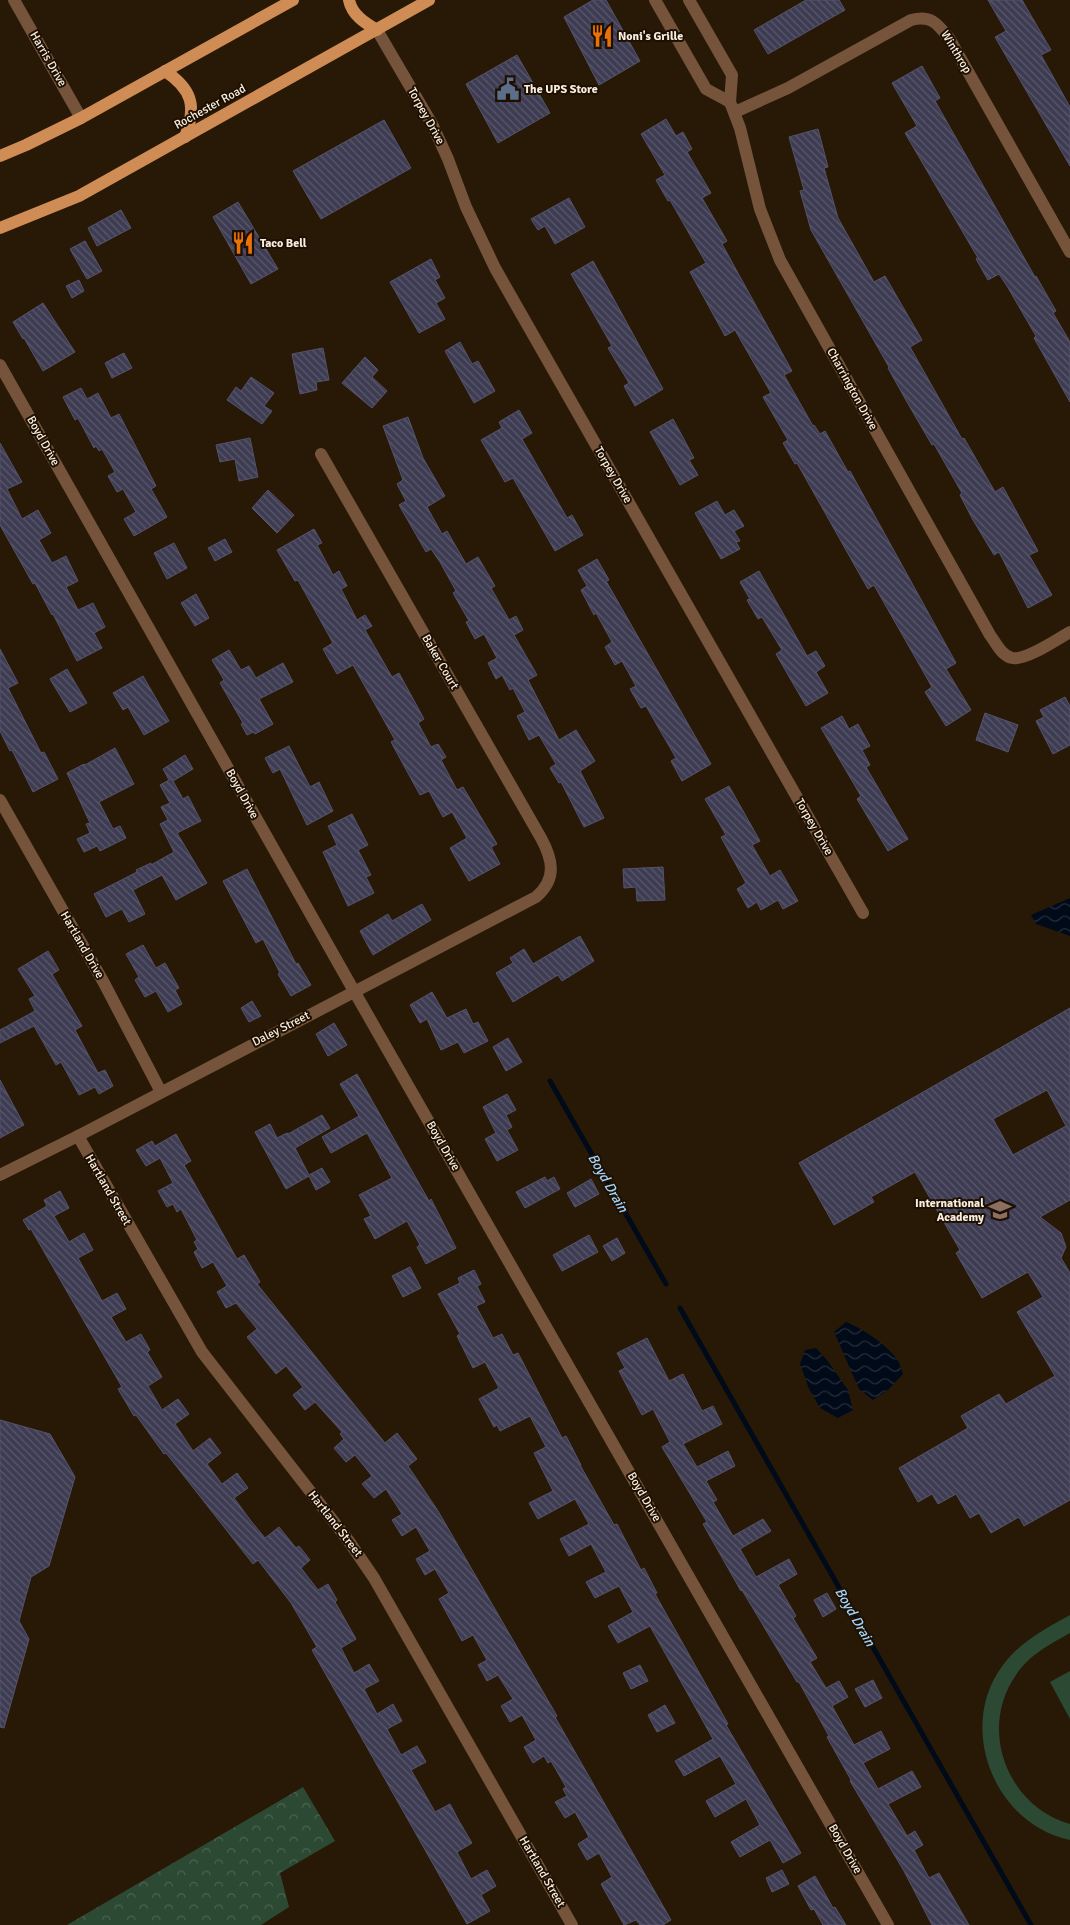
<svg xmlns="http://www.w3.org/2000/svg" width="1070" height="1925" viewBox="0 0 1070 1925" font-family="Signika,sans-serif">
	<style>
		.forest { fill: url(#forest-crowns) }
		.green { fill: #2c4934 }
		.water { fill: url(#water-waves) }
		.lines { fill: none; stroke-linecap: round; stroke-linejoin: round }
		.stream { stroke: #000a18; stroke-width: 5 }
		.building { fill: url(#building-back-hatch); stroke: #54536b; fill-rule: evenodd }
		.minor { stroke: #75543b; stroke-width: 12 }
		.major { stroke: #d08c55; stroke-width: 12 }
		.labels { text-anchor: middle; dominant-baseline: central; stroke-width: 4; stroke-linejoin: round; paint-order: stroke }
		.poi-label { font-size: 12px; font-weight: bold; fill: #f9eee2; stroke: #1e1000; text-anchor: start }
		.street-label { font-size: 12px; fill: #f9eee2; stroke: #1e1000 }
		.water-label { font-size: 14px; font-style: italic; fill: #a1d4fd; stroke: #1e1000 }
	</style>
	<defs>
		<pattern id="forest-crowns" width="20" height="18" patternUnits="userSpaceOnUse" patternTransform="scale(1.25)"><rect width="20" height="18" fill="#2c4934"/><path d="M2 6a3 3 0 1 1 6 0M12 15a3 3 0 1 1 6 0" fill="none" stroke="#4b6451"/></pattern>
		<pattern id="water-waves" width="16" height="10" patternUnits="userSpaceOnUse" patternTransform="scale(1.25)"><rect width="16" height="10" fill="#000a18"/><path d="M0 5q4-4 8 0t8 0" fill="none" stroke="#262e39"/></pattern>
		<pattern id="building-back-hatch" width="6" height="6" patternUnits="userSpaceOnUse" patternTransform="scale(1.25)"><rect width="6" height="6" fill="#3e3c53"/><path d="M-1 5l2 2M0 0l6 6M5-1l2 2" fill="none" stroke="#5b586b"/></pattern>
	</defs>
	<rect width="100%" height="100%" fill="#281906"/>
	<polygon class="forest" points="303,1787 335,1841 280,1873 289,1907 261,1925 67,1925"/>
	<g class="green">
		<path d="M1070,1615V1633C1049,1645 1029,1655 1016,1675C978,1729 1007,1806 1070,1824V1840C994,1824 956,1727 1003,1665C1021,1641 1045,1629 1070,1615Z"/>
		<polygon points="1070,1671 1070,1719 1050,1682"/>
	</g>
	<g class="water">
		<polygon points="1070,898 1070,936 1036,924 1031,915"/>
		<path d="M846,1322C862,1328 887,1345 897,1359C900,1363 901,1369 903,1374L888,1390L873,1400L859,1389L834,1332Z"/>
		<polygon points="816,1348 827,1360 848,1390 853,1410 838,1418 820,1408 809,1389 800,1364 805,1350"/>
	</g>
	<g class="lines">
		<g class="stream">
			<polyline points="550,1081 666,1284"/>
			<polyline points="680,1308 1031,1925"/>
		</g>
	</g>
	<g class="building">
		<polygon points="593,0 606,0 640,61 599,85 564,17"/>
		<polygon points="806,0 839,0 845,10 768,54 754,30"/>
		<polygon points="988,0 1022,0 1051,50 1041,55 1070,107 1070,166 995,37 1006,31"/>
		<polygon points="517,55 550,113 498,143 466,84"/>
		<polygon points="922,66 940,98 935,101 1035,277 1036,276 1056,311 1053,313 1070,342 1070,402 1034,338 1036,336 1007,286 999,274 988,280 976,259 978,258 905,133 917,126 892,83"/>
		<polygon points="666,119 676,136 683,132 692,149 687,152 711,193 702,198 727,241 722,244 792,371 784,375 813,426 814,425 820,434 825,431 848,472 850,471 956,663 946,669 971,710 946,726 925,692 932,687 874,585 868,589 797,463 795,464 783,443 788,440 763,397 771,393 735,330 725,336 690,272 706,263 670,200 668,201 656,180 665,175 641,134"/>
		<polygon points="384,120 411,168 321,219 293,171"/>
		<polygon points="818,129 828,167 824,168 838,218 874,282 885,276 922,340 910,347 962,439 964,438 995,492 1003,487 1038,551 1029,555 1052,595 1028,608 999,552 994,555 973,520 960,495 962,493 934,444 932,445 907,402 888,368 889,367 811,230 800,191 804,190 789,137"/>
		<polygon points="569,198 585,227 555,244 545,226 538,230 531,219"/>
		<polygon points="238,202 278,269 251,284 213,217"/>
		<polygon points="121,210 131,228 97,246 88,228"/>
		<polygon points="85,241 102,271 87,279 70,249"/>
		<polygon points="431,259 440,277 435,280 445,298 436,303 445,319 419,333 390,282"/>
		<polygon points="593,261 663,389 635,406 624,386 629,383 608,348 612,346 571,274"/>
		<polygon points="79,280 84,291 72,298 66,286"/>
		<polygon points="43,303 75,352 43,371 24,338 23,339 13,322"/>
		<polygon points="460,342 472,364 478,361 495,391 474,403 445,351"/>
		<polygon points="323,348 329,380 316,382 317,390 300,394 292,354"/>
		<polygon points="124,353 132,368 112,378 105,363"/>
		<polygon points="365,357 378,370 372,377 387,391 372,408 342,383"/>
		<polygon points="251,377 274,393 264,406 272,411 262,424 227,400 236,387 241,391"/>
		<polygon points="81,388 87,399 98,393 111,418 119,414 156,486 151,489 167,517 134,536 124,519 136,512 123,489 117,492 108,476 115,472 102,449 99,451 96,446 94,448 78,418 75,420 63,397"/>
		<polygon points="519,410 532,433 522,439 567,518 572,515 583,535 555,551 513,478 505,482 481,440 502,428 499,422"/>
		<polygon points="408,417 423,458 445,496 427,507 442,534 447,531 466,564 478,557 495,586 491,588 509,620 516,616 523,630 514,635 537,675 528,680 559,740 576,730 595,761 580,771 604,818 584,827 561,782 559,783 550,768 556,764 539,735 529,740 517,716 525,712 513,688 510,690 502,675 496,679 488,663 497,658 484,634 475,639 466,622 469,621 453,593 456,591 440,562 431,549 426,552 399,505 406,501 397,484 403,480 383,426"/>
		<polygon points="673,419 694,458 689,460 698,475 680,485 650,432"/>
		<polygon points="250,438 258,477 239,481 235,459 220,462 216,445"/>
		<polygon points="0,443 22,482 7,489 22,519 38,510 51,533 39,540 52,563 66,556 78,581 66,587 78,610 93,603 105,627 94,633 102,648 77,661 53,614 52,615 35,583 33,584 0,525"/>
		<polygon points="268,490 294,515 277,533 252,508"/>
		<polygon points="717,501 725,515 734,510 744,526 734,531 740,541 736,542 740,549 721,559 695,513"/>
		<polygon points="314,529 322,543 317,545 333,575 339,571 347,586 341,589 357,620 365,615 372,626 365,630 392,677 399,673 424,719 418,723 431,747 438,744 446,757 441,760 457,790 463,787 497,844 491,847 500,864 469,881 450,848 467,838 452,812 443,817 429,791 420,795 391,742 395,740 353,665 337,674 323,649 333,643 298,580 295,581 277,550"/>
		<polygon points="225,539 232,552 215,561 208,548"/>
		<polygon points="174,543 187,568 167,579 154,553"/>
		<polygon points="597,559 609,580 606,581 711,764 682,781 671,761 676,758 646,706 641,708 630,689 636,686 622,661 615,665 605,647 612,642 596,613 594,615 581,590 587,586 578,570"/>
		<polygon points="759,571 807,656 816,651 825,666 816,672 828,693 806,706 776,654 782,650 762,617 758,619 747,600 750,599 740,582"/>
		<polygon points="196,594 209,618 195,626 181,603"/>
		<polygon points="0,649 18,683 8,688 41,753 44,752 58,779 33,792 12,750 10,751 0,731"/>
		<polygon points="229,650 241,670 249,666 256,678 283,663 293,682 259,699 273,724 255,734 253,732 247,735 241,724 243,723 220,683 224,680 212,660"/>
		<polygon points="67,669 87,703 70,712 50,679"/>
		<polygon points="143,676 169,721 144,735 128,707 123,710 113,693"/>
		<polygon points="1065,697 1070,706 1070,745 1053,754 1036,721 1044,717 1040,710"/>
		<polygon points="985,713 1018,725 1008,752 976,740"/>
		<polygon points="842,716 849,729 858,724 870,746 862,750 870,765 866,767 908,839 888,851 857,799 861,796 821,728"/>
		<polygon points="289,746 310,787 319,782 333,811 307,825 280,769 273,773 265,758"/>
		<polygon points="115,748 134,784 99,802 113,829 120,826 126,838 100,851 97,846 84,852 77,839 90,833 86,824 90,823 67,773 84,764 85,765"/>
		<polygon points="185,755 193,769 173,781 183,799 188,796 201,821 177,833 207,883 176,900 162,875 133,890 145,914 129,922 122,909 106,917 94,894 137,872 136,870 151,863 151,865 174,852 160,824 168,820 161,807 170,803 160,785 169,780 163,769"/>
		<polygon points="729,786 760,841 752,845 770,876 780,870 798,901 783,909 778,900 761,910 757,902 748,908 737,889 746,883 721,837 726,835 705,799"/>
		<polygon points="352,814 368,845 358,850 371,875 366,877 374,893 348,906 323,852 337,845 328,826"/>
		<polygon points="663,867 665,900 637,901 636,887 624,888 623,869"/>
		<polygon points="247,869 296,964 298,963 311,985 291,996 278,974 280,973 263,939 256,943 223,881"/>
		<polygon points="422,904 431,920 373,955 360,931 388,914 392,921"/>
		<polygon points="580,936 594,961 562,981 558,975 513,1002 496,973 513,963 510,958 524,949 533,964"/>
		<polygon points="143,945 156,968 165,963 179,988 175,990 182,1004 168,1012 156,991 145,997 135,980 139,977 126,954"/>
		<polygon points="48,951 59,970 52,974 82,1026 75,1030 98,1073 105,1070 113,1086 99,1094 95,1087 79,1095 61,1062 56,1065 34,1026 0,1043 0,1030 35,1011 29,999 35,996 18,969"/>
		<polygon points="432,992 447,1018 466,1009 473,1024 478,1022 488,1041 464,1053 458,1042 441,1050 427,1019 420,1023 410,1005"/>
		<polygon points="252,1001 261,1016 249,1022 241,1008"/>
		<path d="M1070,1008V1200L1040,1217L1061,1233L1066,1247L1061,1258L1070,1273V1500L1024,1526L1019,1517L991,1533L979,1513L970,1518L956,1494L938,1504L932,1494L918,1502L899,1468L968,1428L961,1416L999,1394L1006,1404L1055,1376L1017,1312L1043,1297L1028,1272L982,1298L956,1253L960,1250L915,1172L871,1197L874,1202L834,1225L799,1163ZM1047,1090L1066,1126L1013,1155L993,1119Z"/>
		<polygon points="334,1023 347,1045 328,1056 316,1034"/>
		<polygon points="508,1038 522,1062 506,1071 493,1047"/>
		<polygon points="357,1074 429,1201 431,1199 456,1248 426,1264 417,1247 420,1245 407,1221 375,1239 364,1219 371,1216 359,1195 392,1178 367,1133 331,1153 322,1137 359,1116 340,1084"/>
		<polygon points="0,1080 24,1125 0,1138"/>
		<polygon points="507,1094 516,1110 506,1115 512,1127 507,1130 518,1150 497,1161 485,1139 496,1133 483,1107"/>
		<polygon points="322,1115 330,1128 295,1148 309,1175 322,1168 330,1182 316,1190 309,1176 286,1189 255,1132 270,1124 277,1138 287,1133 288,1134"/>
		<polygon points="176,1134 191,1161 184,1165 237,1259 244,1255 260,1282 257,1284 385,1443 397,1433 417,1459 408,1466 438,1511 557,1716 555,1717 671,1920 663,1925 640,1925 636,1920 624,1925 601,1884 612,1877 599,1853 587,1860 578,1844 589,1837 575,1812 565,1818 555,1802 567,1796 563,1789 566,1787 551,1761 548,1763 544,1756 533,1763 524,1747 536,1740 522,1715 510,1722 501,1706 513,1699 498,1675 487,1681 478,1665 487,1660 473,1635 462,1641 439,1599 449,1593 435,1569 425,1575 416,1559 430,1551 416,1527 402,1536 392,1520 402,1514 386,1489 374,1498 362,1484 372,1476 355,1455 346,1462 334,1448 344,1439 340,1434 342,1432 315,1402 305,1410 293,1395 303,1387 286,1366 276,1374 264,1359 247,1337 257,1329 236,1303 226,1308 217,1292 227,1286 213,1262 202,1268 194,1252 198,1249 194,1242 197,1240 181,1209 177,1212 173,1204 167,1207 158,1191 173,1183 160,1158 146,1166 136,1150 152,1141 155,1146"/>
		<polygon points="545,1177 547,1181 554,1177 560,1189 525,1208 516,1192"/>
		<polygon points="591,1179 599,1194 575,1207 567,1193"/>
		<polygon points="60,1191 69,1208 54,1216 69,1242 84,1233 93,1250 78,1258 102,1301 117,1293 126,1309 111,1317 126,1342 141,1334 150,1350 147,1352 162,1377 148,1386 162,1410 178,1399 189,1414 175,1424 193,1451 210,1438 221,1453 207,1464 222,1484 237,1473 248,1488 234,1498 251,1521 265,1538 279,1527 296,1548 299,1546 310,1560 301,1568 318,1590 328,1584 337,1600 335,1602 356,1639 341,1648 354,1673 369,1664 379,1681 364,1689 377,1714 393,1704 402,1721 387,1729 401,1755 417,1746 426,1762 411,1770 435,1812 450,1804 459,1821 472,1843 457,1852 471,1879 487,1870 496,1886 481,1895 490,1911 467,1924 312,1650 317,1647 291,1603 258,1560 253,1564 166,1453 164,1454 136,1415 134,1416 118,1389 122,1387 31,1229 29,1230 23,1220 47,1206 44,1200"/>
		<polygon points="589,1235 598,1252 562,1271 553,1255"/>
		<polygon points="617,1238 625,1253 612,1261 603,1246"/>
		<polygon points="410,1267 421,1288 403,1297 392,1276"/>
		<polygon points="474,1270 481,1284 477,1286 485,1302 476,1306 493,1338 502,1334 513,1355 518,1353 562,1438 566,1436 581,1465 580,1465 614,1525 617,1524 641,1570 644,1568 657,1593 655,1594 728,1724 726,1725 801,1853 783,1863 770,1840 740,1857 731,1842 760,1825 746,1799 715,1817 706,1801 736,1784 720,1756 684,1776 675,1761 713,1739 650,1626 618,1643 608,1626 633,1612 619,1586 595,1598 586,1582 606,1572 591,1544 569,1556 560,1539 589,1524 575,1499 538,1519 529,1503 553,1491 534,1453 546,1447 530,1416 500,1431 497,1425 494,1427 479,1399 499,1388 485,1362 473,1368 457,1336 460,1334 438,1294 460,1283 458,1278"/>
		<polygon points="647,1338 669,1381 683,1374 702,1411 713,1406 722,1424 683,1444 697,1467 728,1451 735,1466 706,1481 717,1500 713,1502 733,1536 763,1519 771,1531 740,1549 756,1577 789,1559 797,1574 778,1585 796,1616 793,1618 817,1658 810,1662 826,1688 839,1681 848,1697 832,1706 854,1745 881,1731 890,1749 863,1763 878,1789 912,1771 921,1787 888,1804 907,1836 915,1831 923,1845 914,1850 929,1878 939,1873 969,1925 932,1925 904,1871 850,1781 851,1780 827,1737 829,1736 799,1682 797,1682 742,1590 741,1591 703,1524 707,1522 662,1447 670,1442 653,1409 642,1415 619,1371 625,1368 617,1353"/>
		<polygon points="0,1420 50,1434 75,1477 49,1566 31,1577 19,1621 29,1639 4,1728 0,1727"/>
		<polygon points="827,1593 836,1609 823,1617 814,1600"/>
		<polygon points="640,1665 648,1681 631,1689 623,1673"/>
		<polygon points="873,1680 882,1698 865,1707 855,1689"/>
		<polygon points="665,1705 675,1723 657,1732 648,1715"/>
		<polygon points="782,1870 789,1884 772,1892 766,1878"/>
		<polygon points="815,1876 833,1908 835,1907 846,1925 823,1925 814,1909 811,1910 798,1886"/>
	</g>
	<g class="lines">
		<g class="minor">
			<polyline points="14,0 81,118"/>
			<polyline points="655,0 706,89 730,102"/>
			<path d="M689,0L732,75L730,102L740,128L760,209L780,260L990,635C996,643 1001,655 1012,658C1026,661 1057,639 1070,632"/>
			<polyline points="377,30 432,124 448,159 466,207 495,268 863,913"/>
			<path d="M735,112L788,88L911,20C931,15 937,23 949,38L1070,252"/>
			<polyline points="0,365 354,991 888,1925"/>
			<polyline points="0,800 104,983 161,1092"/>
			<polyline points="78,1136 202,1352 348,1540 374,1578 572,1925"/>
			<path d="M0,1175L78,1136L536,897C557,879 553,860 541,838L321,454"/>
		</g>
		<g class="major">
			<path d="M349,0C352,15 365,23 377,30"/>
			<path d="M165,71C192,89 197,106 185,137"/>
			<polyline points="0,156 26,145 81,118 293,0"/>
			<polyline points="0,228 79,196 429,0"/>
		</g>
	</g>
	<defs>
		<symbol id="restaurant-bare" viewBox="-9 -9 18 18"><path d="M-5-6h1v4h1v-4h1v4h1v-4h1v5L-1.5 .5V6h-2V.5L-5-1ZM5-6V6H3V1.5H1.5Q1.5-4 5-6Z" fill="#e8710a" stroke="#1e1000" stroke-width="2.5" paint-order="stroke"/></symbol>
		<symbol id="civic-bare" viewBox="-9 -9 18 18"><path d="M-.6-6.5H3V-4.5H.6V-3L4-1V1h2V6H-6V1h2V-1L-.6-3ZM-1.2 2.5V6h2.4V2.5Z" fill="#5c6f8a" stroke="#1e1000" stroke-width="2.5" paint-order="stroke"/></symbol>
		<symbol id="school-bare" viewBox="-9 -9 18 18"><path d="M0-5L7-2L0 1L-7-2ZM-4 1L0 2.5L4 1V4Q0 6-4 4Z" fill="#8d6e63" stroke="#1e1000" stroke-width="2.5" paint-order="stroke"/></symbol>
	</defs>
	<g fill-rule="evenodd">
		<use href="#restaurant-bare" x="586" y="20" width="32" height="32"/>
		<use href="#civic-bare" x="492" y="73" width="32" height="32"/>
		<use href="#restaurant-bare" x="227" y="227" width="32" height="32"/>
		<use href="#school-bare" x="984" y="1194" width="32" height="32"/>
	</g>
	<g class="labels">
		<g class="poi-label">
			<text x="618" y="36">Noni's Grille</text>
			<text x="524" y="89">The UPS Store</text>
			<text x="260" y="243">Taco Bell</text>
			<text x="984" y="1203" text-anchor="end">International<tspan x="984" dy="14">Academy</tspan></text>
		</g>
		<g class="street-label">
			<text transform="translate(956 52) rotate(59)">Winthrop</text>
			<text transform="translate(48 59) rotate(60)">Harris Drive</text>
			<text transform="translate(210 107) rotate(-29)">Rochester Road</text>
			<text transform="translate(426 116) rotate(61)">Torpey Drive</text>
			<text transform="translate(852 389) rotate(61)">Charrington Drive</text>
			<text transform="translate(43 441) rotate(61)">Boyd Drive</text>
			<text transform="translate(613 475) rotate(60)">Torpey Drive</text>
			<text transform="translate(440 662) rotate(60)">Baker Court</text>
			<text transform="translate(242 794) rotate(61)">Boyd Drive</text>
			<text transform="translate(814 827) rotate(60)">Torpey Drive</text>
			<text transform="translate(82 945) rotate(60)">Hartland Drive</text>
			<text transform="translate(281 1029) rotate(-27)">Daley Street</text>
			<text transform="translate(443 1146) rotate(60)">Boyd Drive</text>
			<text transform="translate(108 1190) rotate(60)">Hartland Street</text>
			<text transform="translate(644 1497) rotate(60)">Boyd Drive</text>
			<text transform="translate(335 1524) rotate(52)">Hartland Street</text>
			<text transform="translate(845 1849) rotate(60)">Boyd Drive</text>
			<text transform="translate(542 1872) rotate(60)">Hartland Street</text>
		</g>
		<g class="water-label">
			<text transform="translate(608 1183) rotate(60)">Boyd Drain</text>
			<text transform="translate(855 1617) rotate(60)">Boyd Drain</text>
		</g>
	</g>
</svg>
